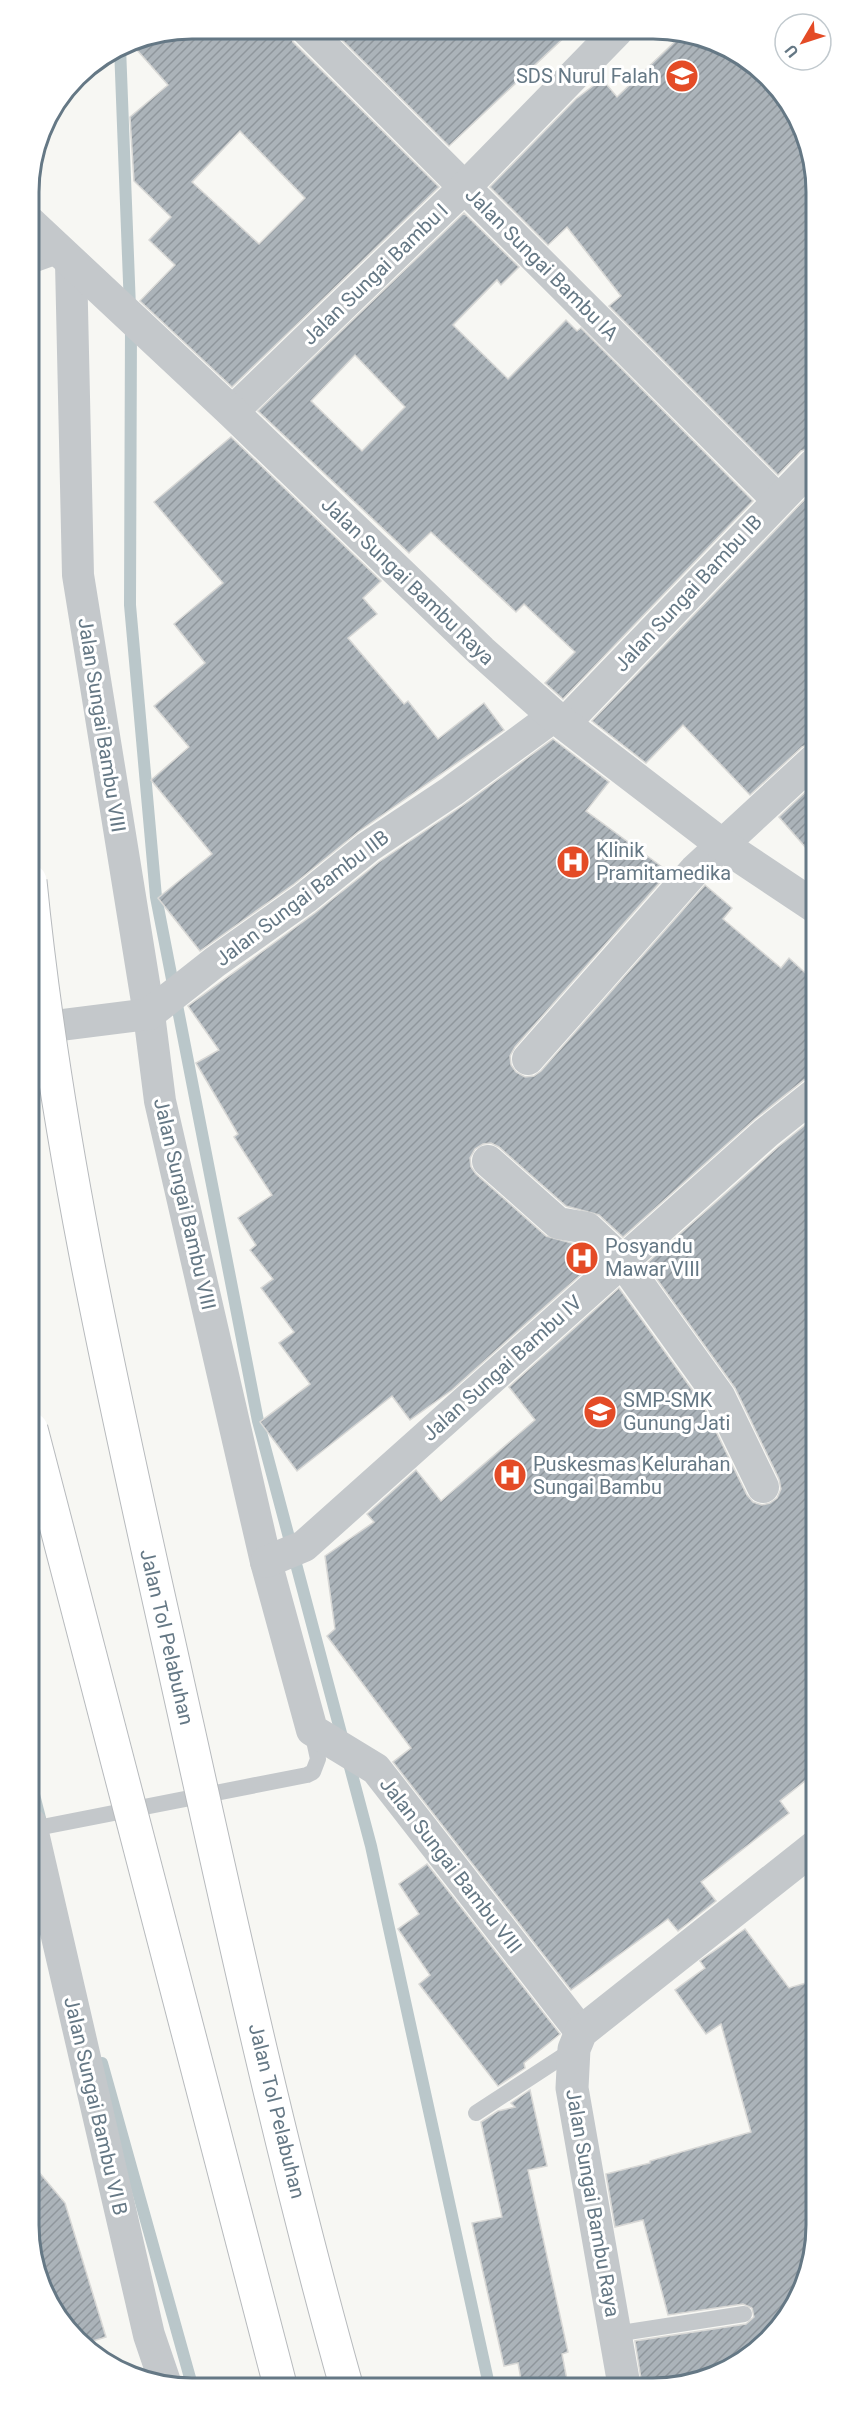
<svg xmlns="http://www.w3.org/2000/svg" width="845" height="2417" viewBox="0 0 845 2417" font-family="Roboto,sans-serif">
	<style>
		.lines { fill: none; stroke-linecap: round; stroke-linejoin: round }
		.stream { stroke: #bac7ca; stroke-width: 12 }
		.building { fill: url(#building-hatch); stroke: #d8d8d6; stroke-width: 1.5; fill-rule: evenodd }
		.service { stroke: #c4c8cb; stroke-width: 16 }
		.minor { stroke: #c4c8cb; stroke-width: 32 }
		.tertiary { stroke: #c4c8cb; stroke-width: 33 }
		.motorway-bridge-casing { stroke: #b7babd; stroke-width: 35; stroke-linecap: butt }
		.motorway-bridge { stroke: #fff; stroke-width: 33 }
		.labels { text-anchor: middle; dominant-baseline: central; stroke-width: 6; stroke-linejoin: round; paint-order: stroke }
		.poi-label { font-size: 20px; fill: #657885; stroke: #fff; text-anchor: start }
		.street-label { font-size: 20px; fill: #657885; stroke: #fff }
		.rim { fill: none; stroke: #657885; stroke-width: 3 }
	</style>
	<defs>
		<pattern id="building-hatch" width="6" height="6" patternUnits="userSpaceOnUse" patternTransform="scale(1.5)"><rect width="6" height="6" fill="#abb3b9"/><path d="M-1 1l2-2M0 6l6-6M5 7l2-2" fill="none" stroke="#8f969c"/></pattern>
	</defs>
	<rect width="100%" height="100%" fill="#f7f7f3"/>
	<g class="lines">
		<g class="stream">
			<polyline points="120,47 130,308"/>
			<polyline points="131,325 130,605 156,897 258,1421 371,1846 489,2385"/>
			<polyline points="31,1783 42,1826"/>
			<polyline points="102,2063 192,2385"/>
		</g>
	</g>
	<g class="building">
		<path d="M192,28L288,29L293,42L439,187L232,387L140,301L175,265L149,240L171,217L134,181L130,117L168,85L129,41ZM240,131L305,198L259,244L192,182Z"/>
		<polygon points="349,30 395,30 571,31 449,146 340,38"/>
		<polygon points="685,32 768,76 813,160 814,447 801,451 778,475 609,306 621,296 567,227 548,245 490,187 576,99 602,79 617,97"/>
		<path d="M464,213L519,267L501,285L497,280L453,325L508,379L566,320L577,331L581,328L753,501L563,699L545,683L575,652L524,604L516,612L431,532L409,553L258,411ZM355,355L405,407L362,451L311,401Z"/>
		<polygon points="231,437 381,581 363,598 377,614 348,638 404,704 408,701 438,739 484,703 504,730 358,832 294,884 200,951 158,898 212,854 151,780 189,747 154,706 205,663 174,624 223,583 154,502"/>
		<polygon points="814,490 814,743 802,747 750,795 683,725 646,763 592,721"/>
		<polygon points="553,739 609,782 586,811 669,872 515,1047 510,1056 511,1065 516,1072 525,1077 534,1076 541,1071 705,885 732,908 723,919 781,968 789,958 814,981 815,1076 804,1080 755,1119 623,1237 599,1215 566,1206 499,1147 491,1143 483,1144 475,1149 470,1158 471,1167 476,1174 546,1236 579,1245 596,1261 452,1390 410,1420 392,1396 297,1471 260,1422 310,1384 279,1343 294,1332 261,1288 273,1279 250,1250 256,1245 238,1218 272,1195 234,1137 238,1134 196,1063 219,1050 188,1006 315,913 379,862 462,806"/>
		<polygon points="814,784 814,857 779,817"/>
		<polygon points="815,1117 816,1772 780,1801 789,1813 701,1882 716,1901 678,1931 668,1919 571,1990 393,1762 411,1748 327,1636 335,1629 325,1556 374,1522 367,1514 416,1470 441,1501 535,1420 509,1387 619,1288 703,1405 747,1495 753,1502 762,1505 770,1503 777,1498 781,1489 779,1479 735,1388 646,1264 778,1147"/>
		<polygon points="427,1864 560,2034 524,2063 525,2068 498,2086 419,1984 430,1975 398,1929 419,1914 399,1884"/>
		<polygon points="745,1929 789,1988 816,1980 816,2235 804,2287 776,2332 735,2366 685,2385 642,2385 635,2341 746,2324 754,2317 752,2308 743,2304 668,2315 643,2220 615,2227 606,2174 650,2163 650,2161 751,2132 721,2024 706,2034 675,1990 705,1968 700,1961"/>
		<polygon points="530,2090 547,2166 528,2170 568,2352 562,2354 568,2385 522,2385 518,2363 504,2366 472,2223 502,2217 481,2122 498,2111 515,2107 511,2103"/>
		<polygon points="32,2164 65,2203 106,2337 83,2344 77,2341 32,2257"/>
	</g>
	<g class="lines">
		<g class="service">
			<polyline points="32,1829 307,1775 313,1772 318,1759 312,1731"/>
			<polyline points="476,2113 574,2049"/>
			<polyline points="615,2334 744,2314"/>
		</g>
		<g class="minor">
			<polyline points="306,29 777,499"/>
			<polyline points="29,258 54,249"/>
			<polyline points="71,263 78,575 149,1014 160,1101 266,1562 312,1730 376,1769 581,2032"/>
			<polyline points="232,412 465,187 617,31"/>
			<polyline points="565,723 814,464"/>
			<polyline points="30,1029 149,1014 215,962 305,898 368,847 452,791 554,716"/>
			<polyline points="528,1059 695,870 814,760"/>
			<polyline points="488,1161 558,1223 587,1228 622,1261 719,1396 763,1487"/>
			<polyline points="266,1562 304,1546 766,1133 815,1094"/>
			<polyline points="31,1824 149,2335 166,2385"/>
		</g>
		<g class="tertiary">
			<polyline points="29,222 232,412 481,651 554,716 721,844 814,906"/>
			<polyline points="624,2385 572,2088 574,2049 581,2032 816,1846"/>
		</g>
		<defs>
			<g id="motorway-bridge">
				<path d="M30,881C56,1147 117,1410 175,1671C228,1910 280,2150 346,2385"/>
				<polyline points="31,1429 280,2385"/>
			</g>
		</defs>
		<use href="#motorway-bridge" class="motorway-bridge-casing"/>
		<use href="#motorway-bridge" class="motorway-bridge"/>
	</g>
	<defs>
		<symbol id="school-disc" viewBox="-11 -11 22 22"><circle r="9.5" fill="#e44b26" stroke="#fff"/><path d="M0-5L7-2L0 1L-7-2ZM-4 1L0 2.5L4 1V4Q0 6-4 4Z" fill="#fff"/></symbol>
		<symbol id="hospital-disc" viewBox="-11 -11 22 22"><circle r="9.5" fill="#e44b26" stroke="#fff"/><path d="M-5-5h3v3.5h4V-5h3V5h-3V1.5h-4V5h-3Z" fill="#fff"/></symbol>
	</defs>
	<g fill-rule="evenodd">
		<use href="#school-disc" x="663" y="57" width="38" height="38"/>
		<use href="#hospital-disc" x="554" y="843" width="38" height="38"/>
		<use href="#hospital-disc" x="563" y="1239" width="38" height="38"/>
		<use href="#school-disc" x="581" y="1393" width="38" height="38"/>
		<use href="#hospital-disc" x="491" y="1456" width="38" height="38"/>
	</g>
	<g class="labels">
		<g class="poi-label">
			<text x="659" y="76" text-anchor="end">SDS Nurul Falah</text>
			<text x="596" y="850">Klinik<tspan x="596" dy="23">Pramitamedika</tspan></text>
			<text x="605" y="1246">Posyandu<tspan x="605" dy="23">Mawar VIII</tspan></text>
			<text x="623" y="1400">SMP-SMK<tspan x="623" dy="23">Gunung Jati</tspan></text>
			<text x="533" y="1464">Puskesmas Kelurahan<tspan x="533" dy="23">Sungai Bambu</tspan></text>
		</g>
		<g class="street-label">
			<text transform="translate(542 264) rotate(45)">Jalan Sungai Bambu IA</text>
			<text transform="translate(375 274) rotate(-44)">Jalan Sungai Bambu I</text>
			<text transform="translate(408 581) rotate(44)">Jalan Sungai Bambu Raya</text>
			<text transform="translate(688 593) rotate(-47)">Jalan Sungai Bambu IB</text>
			<text transform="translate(102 725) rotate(81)">Jalan Sungai Bambu VIII</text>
			<text transform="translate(302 898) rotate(-37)">Jalan Sungai Bambu IIB</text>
			<text transform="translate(185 1204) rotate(77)">Jalan Sungai Bambu VIII</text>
			<text transform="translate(502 1368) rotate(-42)">Jalan Sungai Bambu IV</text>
			<text transform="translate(167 1637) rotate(77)">Jalan Tol Pelabuhan</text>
			<text transform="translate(451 1865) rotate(52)">Jalan Sungai Bambu VIII</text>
			<text transform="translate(96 2106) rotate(77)">Jalan Sungai Bambu VI B</text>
			<text transform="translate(277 2111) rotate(76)">Jalan Tol Pelabuhan</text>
			<text transform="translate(593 2203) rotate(80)">Jalan Sungai Bambu Raya</text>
		</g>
	</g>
	<path d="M0 0H845V2417H0ZM192 39H653A153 153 0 0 1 806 192V2225A153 153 0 0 1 653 2378H192A153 153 0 0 1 39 2225V192A153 153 0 0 1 192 39Z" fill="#fff" fill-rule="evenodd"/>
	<path class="rim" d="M192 39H653A153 153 0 0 1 806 192V2225A153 153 0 0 1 653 2378H192A153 153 0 0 1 39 2225V192A153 153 0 0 1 192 39Z"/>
	<g transform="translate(803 42) rotate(231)"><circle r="28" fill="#ffffff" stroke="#c1c9ce" stroke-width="1.5"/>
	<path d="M0-4.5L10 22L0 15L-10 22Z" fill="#e44b26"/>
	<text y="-9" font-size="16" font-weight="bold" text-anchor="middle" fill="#657885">U</text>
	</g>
</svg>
